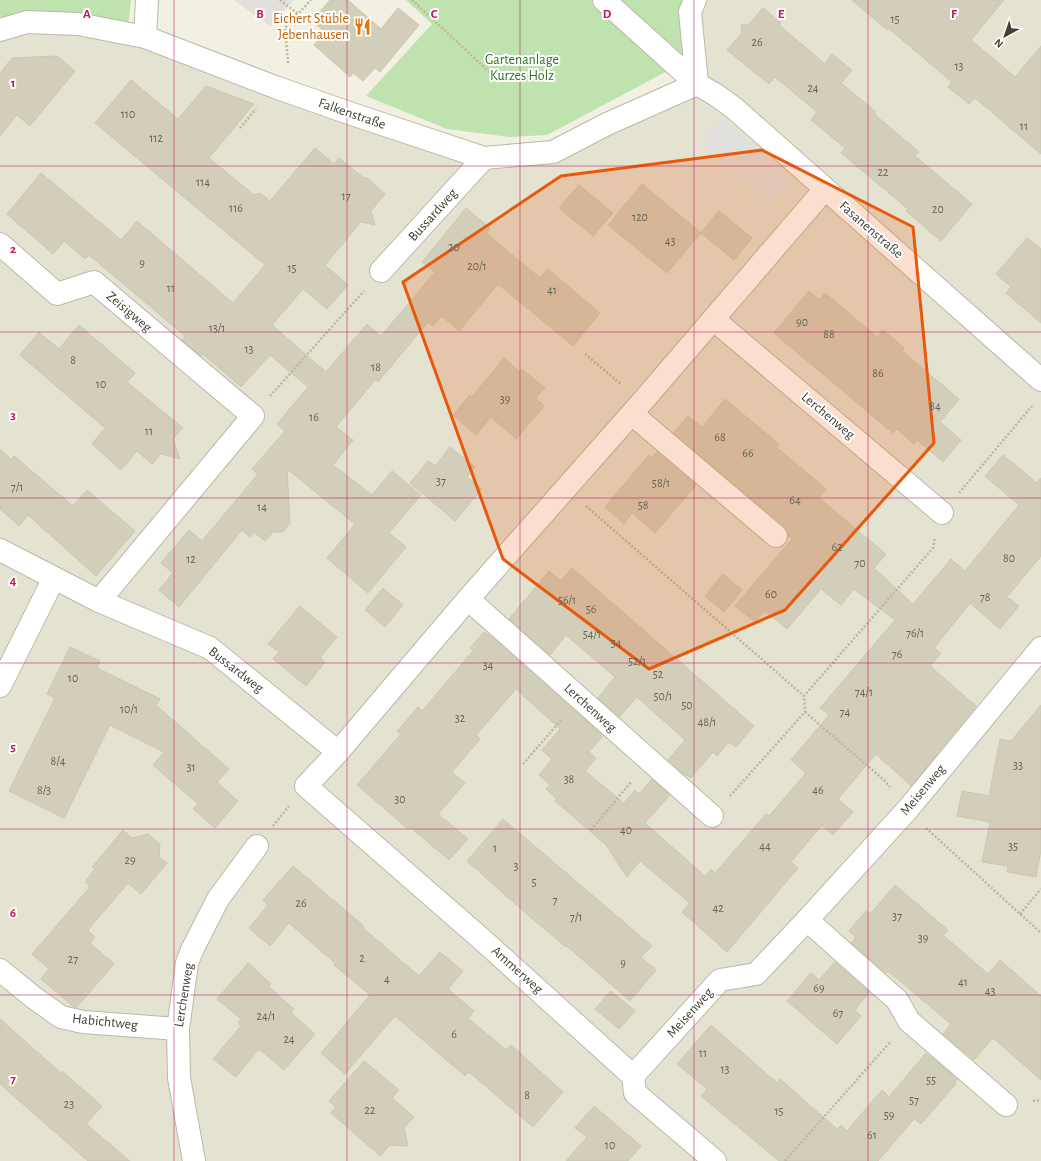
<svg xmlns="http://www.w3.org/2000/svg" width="1041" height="1161" viewBox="0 0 1041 1161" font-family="'Alegreya Sans',sans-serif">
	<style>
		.residential { fill: #e4e3d2 }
		.green { fill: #bee3ae }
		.parking { fill: #e1e0dc }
		.building { fill: #d2ceba; stroke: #ccc7ad }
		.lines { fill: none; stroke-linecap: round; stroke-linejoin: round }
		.minor-casing { stroke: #bbb9a7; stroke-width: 24 }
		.path { stroke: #bcb899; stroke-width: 2.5; stroke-dasharray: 2 2; stroke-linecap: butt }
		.minor { stroke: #fff; stroke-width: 22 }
		.marked { fill: #e8590c; fill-opacity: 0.2; stroke: #e8590c; stroke-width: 3; stroke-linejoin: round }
		.grid { fill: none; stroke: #c2185b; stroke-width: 1; stroke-opacity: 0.55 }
		.labels { text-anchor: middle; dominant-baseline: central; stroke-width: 4; stroke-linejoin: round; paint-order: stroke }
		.number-label { font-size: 12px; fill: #666456 }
		.food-label { font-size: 14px; fill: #c56008; stroke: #fff; text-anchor: end }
		.park-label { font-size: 14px; fill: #35702b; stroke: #fff }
		.street-label { font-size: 14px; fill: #424034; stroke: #fff }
		.grid-label { font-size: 13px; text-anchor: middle; font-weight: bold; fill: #c2185b; stroke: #fff; stroke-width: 4; stroke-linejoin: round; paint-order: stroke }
	</style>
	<rect width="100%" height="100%" fill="#f1f0e3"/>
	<polygon class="residential" points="695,0 1041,0 1041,1161 0,1161 0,30 78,24 484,158 553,152 697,84"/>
	<g class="green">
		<polygon points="0,0 131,0 128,27 0,22"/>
		<polygon points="406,0 685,0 688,60 547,135 511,137 447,129 366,96 432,24"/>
	</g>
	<g class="parking">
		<polygon points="234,0 294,0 270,26"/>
		<polygon points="721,117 793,180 771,204 700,141"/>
	</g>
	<g class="building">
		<polygon points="330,0 348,0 381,29 398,8 419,25 380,72 375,68 363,81 353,73 350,77 314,45 325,32 312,21"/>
		<polygon points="852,0 1004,0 971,40 1015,77 1041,46 1041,154 975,98 969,104 948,87 952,82 888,28 887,30"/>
		<polygon points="763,8 781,23 779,25 825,64 832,54 852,70 841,83 876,112 874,114 919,152 915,156 972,204 941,241 906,211 908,209 841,153 845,148 811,120 817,112 775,77 769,84 727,50 742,33 741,25 749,24"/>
		<polygon points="57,56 75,71 30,126 17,115 0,136 0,73 12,58"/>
		<polygon points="131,80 178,119 206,86 254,104 209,158 254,195 260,193 270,201 315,148 334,164 339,158 365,179 366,177 385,194 371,211 375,225 361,222 325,265 348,285 327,309 303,289 272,325 326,372 367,324 381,336 435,272 422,262 466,208 490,228 486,233 540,278 548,269 600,313 573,346 498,284 459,331 442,316 433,326 428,322 378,382 376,379 336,427 353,440 333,465 372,495 392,471 421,495 389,533 406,547 368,593 327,558 355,524 287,469 290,523 283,532 273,532 265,541 254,532 250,537 242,530 179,607 159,590 173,573 161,563 189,530 202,541 258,474 252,469 285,431 277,424 308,387 270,355 241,387 203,354 201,356 182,340 185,336 89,255 85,259 64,241 53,254 7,214 41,173 121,240 137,221 233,303 265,265 95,123"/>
		<polygon points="642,184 701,233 667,273 608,225"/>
		<polygon points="579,185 613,213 593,236 559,208"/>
		<polygon points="719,211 752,238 734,260 701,233"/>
		<polygon points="1027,238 1041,249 1041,323 1006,293 1011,287 996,274"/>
		<polygon points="809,291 820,300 825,293 877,337 883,330 904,348 902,351 959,399 940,422 961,440 943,462 917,440 914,444 897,429 893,433 774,333"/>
		<polygon points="79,325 135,373 127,382 183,428 173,439 180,459 161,454 152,464 137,451 121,470 92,444 105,428 20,355 39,332 59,349"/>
		<polygon points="504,358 520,372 522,369 545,388 536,398 544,406 516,439 491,417 476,435 453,415 470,395 472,397"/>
		<polygon points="725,399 779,444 776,447 826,489 819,498 886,554 874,568 913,604 951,559 965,571 1019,505 985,476 1003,455 1037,483 1041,478 1041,556 1007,597 1019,606 1000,629 970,603 934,648 941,653 930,666 976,706 911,786 876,754 838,799 853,812 833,835 822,825 791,862 798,868 727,952 682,912 690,903 640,861 627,877 606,845 555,801 557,799 546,789 550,785 539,775 552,759 542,750 560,729 516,689 476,735 480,739 452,772 465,783 438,814 468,839 449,860 410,827 408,829 357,785 401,734 397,731 418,707 422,711 473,651 470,648 484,632 487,635 488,634 603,736 589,752 596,758 585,771 624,803 635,790 639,794 652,779 670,795 645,823 705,876 711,869 715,873 766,814 769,816 806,773 791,760 829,715 820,708 895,620 854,589 841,605 821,589 787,629 765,611 755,622 735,606 792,539 788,536 788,531 784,526 673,433 688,416 702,427"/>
		<polygon points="450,447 475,467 467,477 482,489 455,521 410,483 428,461 435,466"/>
		<polygon points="0,449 11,459 14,456 73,506 87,490 135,531 96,576 28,515 19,526 0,509"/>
		<polygon points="657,452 696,485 655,533 632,513 624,524 605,507 649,455 652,458"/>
		<polygon points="572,568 754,726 736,747 729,742 717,756 713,752 691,778 687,775 686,776 668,760 685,740 637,697 619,717 598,698 615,677 566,635 550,655 509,619 549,571 561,581"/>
		<polygon points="723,574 742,590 724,612 705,596"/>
		<polygon points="383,588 403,605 385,627 365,610"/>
		<polygon points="300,606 337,637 320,658 325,662 306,686 273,659 279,652 268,644"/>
		<polygon points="70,647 100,661 97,668 160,699 156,705 229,769 217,782 238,801 215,828 193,809 198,804 153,765 164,752 110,725 64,818 9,791 55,698 47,694"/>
		<polygon points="1041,705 1041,850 1036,877 1007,872 1008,866 982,862 990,822 957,816 962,791 989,796 1000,739 1011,741"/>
		<polygon points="503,819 652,946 641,957 656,970 630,1001 567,946 566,947 529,916 467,861"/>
		<polygon points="123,830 132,838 148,834 160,844 159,857 167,863 141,894 128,883 88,930 95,937 90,943 114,964 76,1008 74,1007 41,979 49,969 32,954 90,887 85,882 95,869 92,867"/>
		<polygon points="293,866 364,926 363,928 419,976 440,952 463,971 448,989 474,1011 468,1018 506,1050 511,1045 563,1092 533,1127 469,1072 465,1076 395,1016 345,1074 321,1053 370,995 334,965 336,964 289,923 270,946 249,928 268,905 263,900"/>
		<polygon points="895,885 948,930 943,935 988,974 1000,960 1041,996 1041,1080 993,1038 974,1060 943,1034 951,1024 888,971 886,973 851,943 856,937 849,931 866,911 870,914"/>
		<polygon points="835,962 869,992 855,1010 861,1016 837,1044 787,1001 811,973 819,980"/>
		<polygon points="248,963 271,984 269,987 294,1009 291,1013 315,1034 284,1070 259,1049 236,1077 213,1059 241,1026 238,1023 241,1019 217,999"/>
		<polygon points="611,991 635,1011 619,1029 595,1009"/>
		<polygon points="0,1019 61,1073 62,1071 102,1106 86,1124 130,1161 88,1161 0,1084"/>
		<polygon points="711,1025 777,1083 780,1079 837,1129 841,1125 847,1131 882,1090 889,1097 926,1053 957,1079 954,1083 956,1084 921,1124 914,1119 878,1161 779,1161 701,1096 707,1089 677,1064"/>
		<polygon points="364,1061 399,1090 392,1098 414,1117 404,1128 408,1146 390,1145 380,1156 331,1113 336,1107 329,1101"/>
		<polygon points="594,1106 641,1146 628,1161 566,1161 587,1137 575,1128"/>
	</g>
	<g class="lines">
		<defs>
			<g id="minor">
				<polyline points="604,0 697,84 716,95 734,108 1041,380"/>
				<polyline points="695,0 690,12 697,84"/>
				<polyline points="0,30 27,22 78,24 145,37 275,87 349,113 484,158 553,152 607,124 697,84"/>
				<polyline points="145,37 147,0"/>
				<polyline points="0,244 57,294 94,282 253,416 99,601"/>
				<polyline points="381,271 484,158"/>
				<polyline points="713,319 942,513"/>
				<polyline points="632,414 776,536"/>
				<polyline points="0,550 99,601 210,648 338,752"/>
				<polyline points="468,599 712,816"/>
				<polyline points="0,686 54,578"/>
				<polyline points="807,920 897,1000 909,1021 1006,1105"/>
				<polyline points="0,970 33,997 61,1017 83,1022 178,1029"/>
				<polyline points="633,1076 720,980 756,974 807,920 908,809 1041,648"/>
				<polyline points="194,1161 179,1078 178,1029 187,963 192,950 218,899 257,846"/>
				<polyline points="715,1161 635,1093 633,1076 486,943 306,786 338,752 468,599 642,402 825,189"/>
			</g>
		</defs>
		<use href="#minor" class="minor-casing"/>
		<g class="path">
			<polyline points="280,0 298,14"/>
			<polyline points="412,0 498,80"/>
			<polyline points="288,63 285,28 311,0"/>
			<polyline points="240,128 256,109"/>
			<polyline points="585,354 622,385"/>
			<polyline points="270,396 364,291"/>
			<polyline points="959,493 1032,406"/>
			<polyline points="586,506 804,696"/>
			<polyline points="805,712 884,780 890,787"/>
			<polyline points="523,764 562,719"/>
			<polyline points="730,796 805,712 804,696 933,548 935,538"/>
			<polyline points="273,826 289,806"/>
			<polyline points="926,828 1041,933"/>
			<polyline points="591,830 632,781"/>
			<polyline points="1020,914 1041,889"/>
			<polyline points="1033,1101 1041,1100"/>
			<polyline points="785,1161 891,1041"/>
		</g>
		<use href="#minor" class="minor"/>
	</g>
	<path class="marked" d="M762,150L913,227L934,443L785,610L649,669L503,559L403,282L561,176Z"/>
	<path class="grid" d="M174,0V1161M347,0V1161M520,0V1161M694,0V1161M868,0V1161M0,166H1041M0,332H1041M0,498H1041M0,663H1041M0,829H1041M0,995H1041"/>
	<defs>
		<symbol id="restaurant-bare" viewBox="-9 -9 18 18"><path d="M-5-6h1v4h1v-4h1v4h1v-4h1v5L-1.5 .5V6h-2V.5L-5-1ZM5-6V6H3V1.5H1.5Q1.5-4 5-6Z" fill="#e8710a" stroke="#fff" stroke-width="2.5" paint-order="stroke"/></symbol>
	</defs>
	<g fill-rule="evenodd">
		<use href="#restaurant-bare" x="350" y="14" width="25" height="25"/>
	</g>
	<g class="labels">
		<g class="number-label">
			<text x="895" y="19">15</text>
			<text x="757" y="42">26</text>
			<text x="959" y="66">13</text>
			<text x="813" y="88">24</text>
			<text x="128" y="114">110</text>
			<text x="1024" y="126">11</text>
			<text x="156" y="138">112</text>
			<text x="883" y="172">22</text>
			<text x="203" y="182">114</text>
			<text x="346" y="196">17</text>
			<text x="236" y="208">116</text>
			<text x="938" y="209">20</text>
			<text x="640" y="217">120</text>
			<text x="670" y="241">43</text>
			<text x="454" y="247">20</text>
			<text x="142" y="263">9</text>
			<text x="477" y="266">20/1</text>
			<text x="292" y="268">15</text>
			<text x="171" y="288">11</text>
			<text x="552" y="290">41</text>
			<text x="802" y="322">90</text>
			<text x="217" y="328">13/1</text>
			<text x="829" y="334">88</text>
			<text x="249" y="349">13</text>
			<text x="73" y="360">8</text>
			<text x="376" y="367">18</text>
			<text x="878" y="373">86</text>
			<text x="101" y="384">10</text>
			<text x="505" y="399">39</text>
			<text x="935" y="406">84</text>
			<text x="314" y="417">16</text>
			<text x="149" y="431">11</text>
			<text x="720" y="437">68</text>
			<text x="748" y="453">66</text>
			<text x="441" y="481">37</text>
			<text x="661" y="483">58/1</text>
			<text x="17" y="487">7/1</text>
			<text x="795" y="500">64</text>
			<text x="643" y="505">58</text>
			<text x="262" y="507">14</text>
			<text x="837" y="547">62</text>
			<text x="1009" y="558">80</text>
			<text x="191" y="559">12</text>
			<text x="860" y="563">70</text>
			<text x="771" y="594">60</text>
			<text x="985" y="597">78</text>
			<text x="567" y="600">56/1</text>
			<text x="591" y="609">56</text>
			<text x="915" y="633">76/1</text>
			<text x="592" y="634">54/1</text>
			<text x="616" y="643">54</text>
			<text x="897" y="654">76</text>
			<text x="637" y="661">52/1</text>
			<text x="488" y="665">34</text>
			<text x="658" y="674">52</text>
			<text x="73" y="678">10</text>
			<text x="864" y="692">74/1</text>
			<text x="663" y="696">50/1</text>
			<text x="687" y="705">50</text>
			<text x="129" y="709">10/1</text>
			<text x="845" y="712">74</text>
			<text x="460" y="718">32</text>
			<text x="707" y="722">48/1</text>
			<text x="58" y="761">8/4</text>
			<text x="1018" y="765">33</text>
			<text x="191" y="767">31</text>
			<text x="569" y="779">38</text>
			<text x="44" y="790">8/3</text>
			<text x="818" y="790">46</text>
			<text x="400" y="799">30</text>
			<text x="626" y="830">40</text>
			<text x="765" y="846">44</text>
			<text x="1013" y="846">35</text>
			<text x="495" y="848">1</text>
			<text x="130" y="860">29</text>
			<text x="516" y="866">3</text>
			<text x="534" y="882">5</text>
			<text x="555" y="900">7</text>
			<text x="301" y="903">26</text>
			<text x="718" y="908">42</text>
			<text x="897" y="916">37</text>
			<text x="576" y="917">7/1</text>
			<text x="923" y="938">39</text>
			<text x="362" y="958">2</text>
			<text x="73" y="959">27</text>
			<text x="623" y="963">9</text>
			<text x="387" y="979">4</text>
			<text x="963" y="982">41</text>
			<text x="819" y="988">69</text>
			<text x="990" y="991">43</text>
			<text x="838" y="1013">67</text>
			<text x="266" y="1016">24/1</text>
			<text x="454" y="1034">6</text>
			<text x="289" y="1039">24</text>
			<text x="703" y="1053">11</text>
			<text x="725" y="1069">13</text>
			<text x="931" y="1080">55</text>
			<text x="527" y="1095">8</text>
			<text x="914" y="1100">57</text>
			<text x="69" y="1104">23</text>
			<text x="370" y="1110">22</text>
			<text x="779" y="1111">15</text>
			<text x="889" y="1115">59</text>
			<text x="872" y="1135">61</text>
			<text x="610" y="1145">10</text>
		</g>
		<g class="food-label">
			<text x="349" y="19">Eichert Stüble<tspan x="349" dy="16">Jebenhausen</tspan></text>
		</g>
		<g class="park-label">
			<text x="522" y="60">Gartenanlage<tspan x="522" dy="16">Kurzes Holz</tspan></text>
		</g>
		<g class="street-label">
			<text transform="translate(352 114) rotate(19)">Falkenstraße</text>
			<text transform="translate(433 215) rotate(-48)">Bussardweg</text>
			<text transform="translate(871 230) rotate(41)">Fasanenstraße</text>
			<text transform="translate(129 312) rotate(40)">Zeisigweg</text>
			<text transform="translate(828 416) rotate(40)">Lerchenweg</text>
			<text transform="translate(236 670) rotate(38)">Bussardweg</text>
			<text transform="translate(590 708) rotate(42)">Lerchenweg</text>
			<text transform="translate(923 790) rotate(-50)">Meisenweg</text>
			<text transform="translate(517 970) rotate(42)">Ammerweg</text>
			<text transform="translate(184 995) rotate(-81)">Lerchenweg</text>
			<text transform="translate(690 1013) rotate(-48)">Meisenweg</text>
			<text transform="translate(105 1022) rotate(6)">Habichtweg</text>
		</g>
	</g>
	<g class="grid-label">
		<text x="87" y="18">A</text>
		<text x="260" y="18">B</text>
		<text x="434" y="18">C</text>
		<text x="607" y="18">D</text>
		<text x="781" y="18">E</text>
		<text x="954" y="18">F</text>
		<text x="13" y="87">1</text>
		<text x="13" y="253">2</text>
		<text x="13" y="419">3</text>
		<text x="13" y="585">4</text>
		<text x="13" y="751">5</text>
		<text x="13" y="917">6</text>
		<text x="13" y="1083">7</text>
	</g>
	<g transform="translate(1005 36) rotate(220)" stroke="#ffffff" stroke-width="3" paint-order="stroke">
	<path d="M0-3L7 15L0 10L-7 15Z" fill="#424034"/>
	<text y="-6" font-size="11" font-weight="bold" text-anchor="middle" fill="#424034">N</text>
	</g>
</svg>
